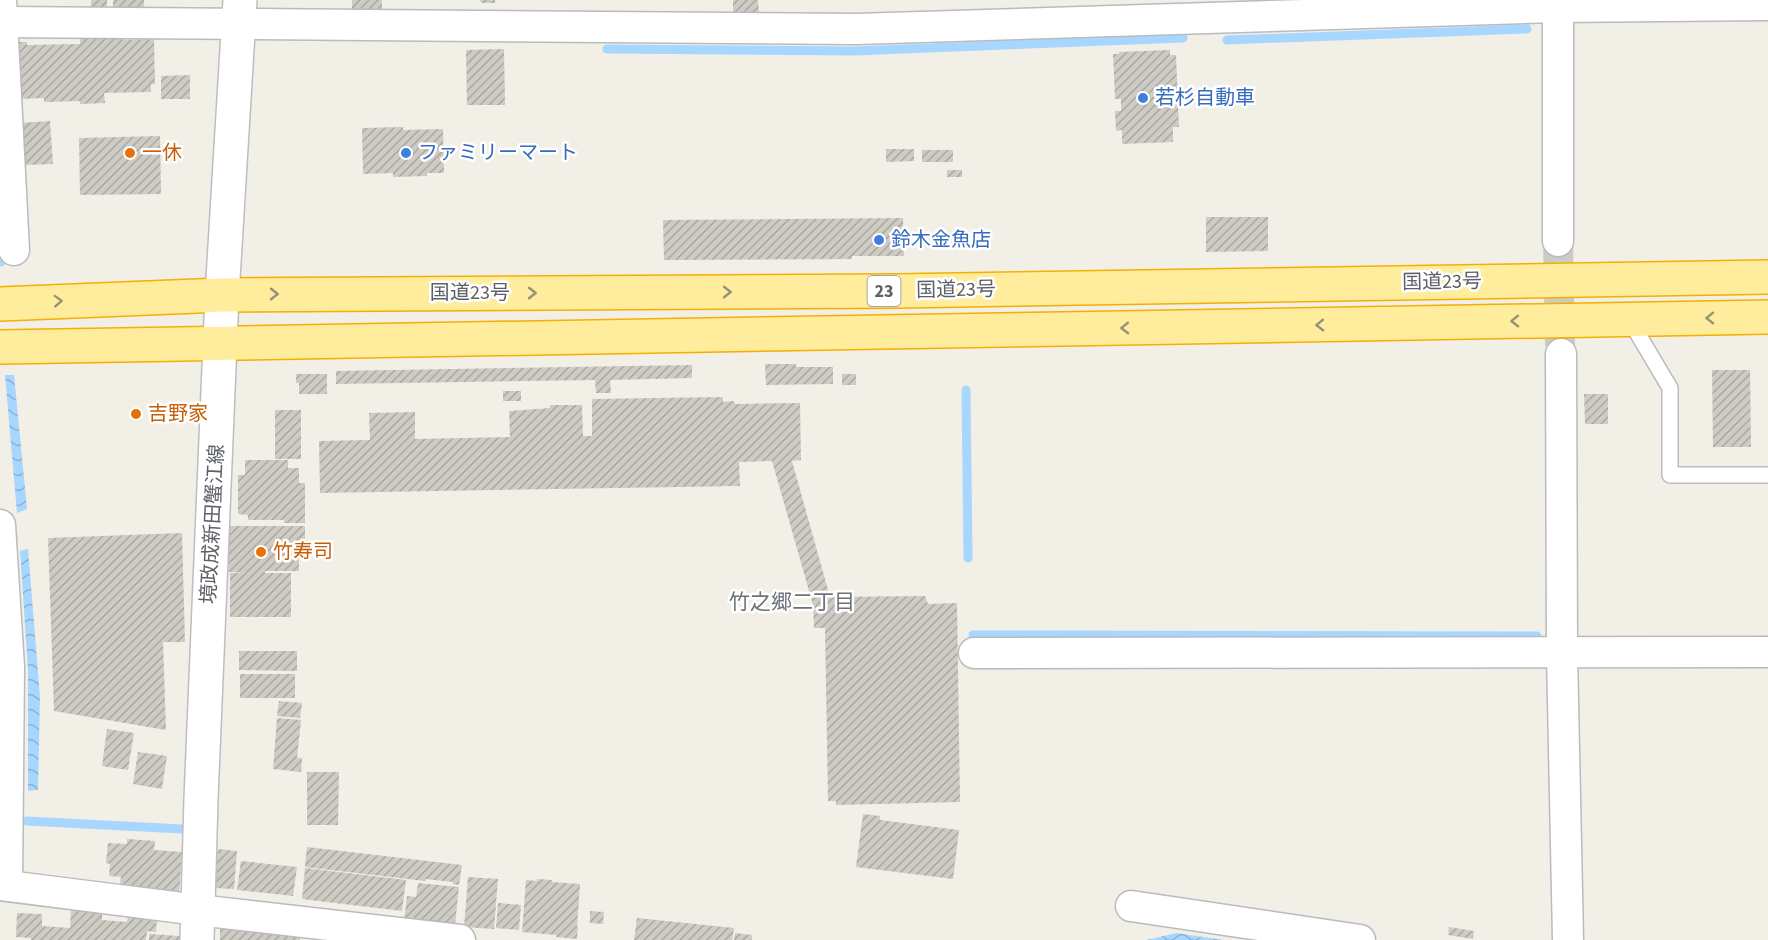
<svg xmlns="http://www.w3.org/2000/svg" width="1768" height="940" viewBox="0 0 1768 940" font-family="'Source Sans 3','Noto Sans JP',sans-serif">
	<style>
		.water { fill: url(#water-waves) }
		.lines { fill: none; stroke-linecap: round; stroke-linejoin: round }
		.stream { stroke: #a7d7ff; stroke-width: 9 }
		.building { fill: url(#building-hatch) }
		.minor-tunnel { stroke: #ccccc6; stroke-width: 30; stroke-dasharray: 30 15; stroke-linecap: butt }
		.service-casing { stroke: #b8bbc0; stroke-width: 18 }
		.minor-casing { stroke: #b8bbc0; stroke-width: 33 }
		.secondary-casing { stroke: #bbbec5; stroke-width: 36 }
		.trunk-casing { stroke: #f6ae00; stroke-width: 36 }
		.service { stroke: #fff; stroke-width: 15 }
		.minor { stroke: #fff; stroke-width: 30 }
		.secondary { stroke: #fff; stroke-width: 33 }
		.trunk { stroke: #ffec9d; stroke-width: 33 }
		.oneway { stroke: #96927a }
		.shop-dot { fill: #3f7fe0; stroke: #fff; stroke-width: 2 }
		.food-dot { fill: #e8710a; stroke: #fff; stroke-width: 2 }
		.labels { text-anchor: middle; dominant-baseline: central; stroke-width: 5; stroke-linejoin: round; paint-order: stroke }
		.shield { fill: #fff; stroke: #8e9095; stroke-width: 1.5 }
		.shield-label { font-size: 18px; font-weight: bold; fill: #5d6167 }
		.shop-label { font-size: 20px; fill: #366cbe; stroke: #fff; text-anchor: start }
		.food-label { font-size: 20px; fill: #c56008; stroke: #fff; text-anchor: start }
		.street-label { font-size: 20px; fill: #5d6167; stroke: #fff }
		.neighbourhood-label { font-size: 21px; fill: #6e7379; stroke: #fff }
	</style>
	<defs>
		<pattern id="water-waves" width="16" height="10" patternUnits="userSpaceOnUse" patternTransform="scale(1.5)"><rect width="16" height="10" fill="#a7d7ff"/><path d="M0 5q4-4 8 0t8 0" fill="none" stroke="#8bb2d2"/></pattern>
		<pattern id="building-hatch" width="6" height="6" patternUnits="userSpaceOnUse" patternTransform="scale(1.5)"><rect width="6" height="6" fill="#cecbc4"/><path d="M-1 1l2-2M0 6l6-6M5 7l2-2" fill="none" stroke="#aaa8a3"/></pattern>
	</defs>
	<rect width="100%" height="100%" fill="#f1efe6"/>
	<g class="water">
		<polygon points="5,375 14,375 27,509 17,513"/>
		<polygon points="28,549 40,697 38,790 28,791 28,670 20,551"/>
		<polygon points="1177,933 1223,940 1146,940"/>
	</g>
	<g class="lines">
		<g class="stream">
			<polyline points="1227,40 1527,29"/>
			<polyline points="607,49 854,51 1183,38"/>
			<polyline points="0,245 1,262"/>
			<polyline points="966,390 968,558"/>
			<polyline points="973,635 1537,636"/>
			<polyline points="27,821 182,829"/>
		</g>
	</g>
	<g class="building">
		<rect x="91" y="0" width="16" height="8"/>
		<polygon points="113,0 144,0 144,7 113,8"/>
		<rect x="352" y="0" width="30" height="11"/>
		<polygon points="480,0 495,0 495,3 481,3"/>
		<polygon points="733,0 758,0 759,13 733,13"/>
		<polygon points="80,33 123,35 123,40 154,39 155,84 151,84 151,92 104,93 105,103 80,104 80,101 44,102 44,98 18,99 17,45 19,45 19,42 27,42 27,45 80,44"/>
		<polygon points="504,49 505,105 467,105 466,50"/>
		<polygon points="1170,50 1170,55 1176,55 1179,127 1173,127 1173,142 1122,144 1122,130 1116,131 1115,111 1121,111 1121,99 1115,99 1113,54 1119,54 1119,52"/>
		<polygon points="190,75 190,99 161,99 161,76"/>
		<polygon points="50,121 53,164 25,165 25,158 22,159 20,123"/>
		<polygon points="403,127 403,130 443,129 444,173 427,173 427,176 393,177 393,173 363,174 362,128"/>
		<polygon points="160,136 161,194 80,195 79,138"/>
		<polygon points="886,149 914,149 914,161 886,162"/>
		<rect x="922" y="150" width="31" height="12"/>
		<rect x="947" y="170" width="15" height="7"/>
		<polygon points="1206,217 1268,217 1268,251 1206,252"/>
		<polygon points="903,218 904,256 852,256 852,259 664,260 663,220"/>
		<polygon points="765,364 796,364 796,367 833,367 833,384 766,385"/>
		<polygon points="692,365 692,378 610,380 611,393 596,393 595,380 336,384 336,371"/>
		<polygon points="1712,370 1750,370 1751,447 1713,447"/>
		<polygon points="296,374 327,374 327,394 299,394 299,383 296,383"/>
		<rect x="842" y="374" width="14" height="11"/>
		<rect x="503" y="391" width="18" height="10"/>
		<polygon points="1584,394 1608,394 1608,424 1585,424"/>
		<polygon points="723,397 723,402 734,401 735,404 800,403 801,460 792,461 830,597 925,596 928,604 957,603 960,802 836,805 836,801 828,801 825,628 814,628 813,605 772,461 739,462 740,486 320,493 319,441 370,440 369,413 415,412 415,439 510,437 509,411 550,408 550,405 582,405 583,436 592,436 592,399"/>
		<rect x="275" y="410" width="26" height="49"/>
		<polygon points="245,460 288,460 288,468 299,468 299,483 305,483 305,523 284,523 284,520 248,520 248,515 238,514 238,475 245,475"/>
		<polygon points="229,526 305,526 305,544 299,544 299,571 265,571 265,573 291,573 291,617 230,617 230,573 248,572 229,572"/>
		<polygon points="182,533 185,642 163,642 166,730 54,711 48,538"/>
		<polygon points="239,651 297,651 297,671 239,670"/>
		<rect x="240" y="674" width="55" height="24"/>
		<polygon points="279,701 302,703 300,718 277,716"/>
		<polygon points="277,718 301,720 297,758 302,758 301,772 273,769"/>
		<polygon points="107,729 134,733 128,770 102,766"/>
		<polygon points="138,752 167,756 162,789 133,784"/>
		<polygon points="307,772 339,772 338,825 307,825"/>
		<polygon points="863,814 880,816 880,820 959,830 953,879 856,867"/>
		<polygon points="127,839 155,841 154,850 182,852 179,896 119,891 121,877 109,876 110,864 106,863 108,843 127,844"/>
		<polygon points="307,847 462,865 459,885 453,884 453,882 425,879 425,881 305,867"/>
		<polygon points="218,849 237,851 234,889 215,888"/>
		<polygon points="241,861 297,867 293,896 237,890"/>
		<polygon points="305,868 406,880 402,911 302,899"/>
		<polygon points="468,877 498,879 494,929 464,927"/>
		<polygon points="537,879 552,880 552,882 580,884 577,927 578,927 577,939 556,937 556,935 522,932 526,880 537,881"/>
		<polygon points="418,883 459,887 455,925 404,921 407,896 416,897"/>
		<polygon points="498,903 521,905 519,930 496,928"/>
		<polygon points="71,910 102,912 102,920 127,922 128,915 157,917 156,932 147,931 146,940 31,940 31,938 16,937 17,913 42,914 42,926 70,928"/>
		<polygon points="590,911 604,912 603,924 590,923"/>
		<polygon points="637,918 734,928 732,940 634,940"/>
		<polygon points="1449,927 1474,931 1473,939 1448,935"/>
		<polygon points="220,928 300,931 300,940 220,940"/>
		<polygon points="735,933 752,935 752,940 734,940"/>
		<polygon points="149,934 180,936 180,940 149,940"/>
	</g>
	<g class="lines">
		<polyline class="minor-tunnel" points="1558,241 1560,346"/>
		<defs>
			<polyline id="service" points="1629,319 1670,388 1670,475 1768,475"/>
			<g id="minor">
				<polyline points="1,0 14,250"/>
				<polyline points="2,22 856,29 1559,7 1768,5"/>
				<polyline points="1558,241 1558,0"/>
				<polyline points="1561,354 1562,653 1568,940"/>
				<polyline points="0,525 9,667 7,885"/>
				<polyline points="974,653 1768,652"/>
				<polyline points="0,885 198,910 460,940"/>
				<polyline points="1131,906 1360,940"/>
			</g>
			<polyline id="secondary" points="197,940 201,799 222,295 240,0"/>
			<g id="trunk">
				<polyline points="0,304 222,295 897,291 1768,277"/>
				<polyline points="0,347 1768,317"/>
			</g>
		</defs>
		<use href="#service" class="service-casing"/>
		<use href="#minor" class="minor-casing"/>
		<use href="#secondary" class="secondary-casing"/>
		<use href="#trunk" class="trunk-casing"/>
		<use href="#service" class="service"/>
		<use href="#minor" class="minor"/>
		<use href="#secondary" class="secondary"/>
		<use href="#trunk" class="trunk"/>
	</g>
	<defs><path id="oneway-chevron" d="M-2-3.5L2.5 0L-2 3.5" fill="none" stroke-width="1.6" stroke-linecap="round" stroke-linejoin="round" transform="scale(1.5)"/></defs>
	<g class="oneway">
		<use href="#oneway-chevron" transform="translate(727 292)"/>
		<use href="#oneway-chevron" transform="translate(532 293)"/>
		<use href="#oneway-chevron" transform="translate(274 294)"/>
		<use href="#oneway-chevron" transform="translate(58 301) rotate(-2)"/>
		<use href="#oneway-chevron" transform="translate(1710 318) rotate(179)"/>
		<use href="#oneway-chevron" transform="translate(1515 321) rotate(179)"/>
		<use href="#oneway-chevron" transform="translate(1320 325) rotate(179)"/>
		<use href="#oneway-chevron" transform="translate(1125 328) rotate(179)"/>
	</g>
	<g class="shop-dot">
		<circle cx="1143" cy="98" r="6"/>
		<circle cx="406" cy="153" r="6"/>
		<circle cx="879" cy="240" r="6"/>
	</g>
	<g class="food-dot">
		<circle cx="130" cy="153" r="6"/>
		<circle cx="136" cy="414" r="6"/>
		<circle cx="261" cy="552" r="6"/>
	</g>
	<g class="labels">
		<rect class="shield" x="867.5" y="276" width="33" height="30" rx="4.5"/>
		<g class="shield-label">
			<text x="884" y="291">23</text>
		</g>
		<g class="shop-label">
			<text x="1155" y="98">若杉自動車</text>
			<text x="418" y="153">ファミリーマート</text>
			<text x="891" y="240">鈴木金魚店</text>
		</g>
		<g class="food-label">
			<text x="142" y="153">一休</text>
			<text x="148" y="414">吉野家</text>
			<text x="273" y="552">竹寿司</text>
		</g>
		<g class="street-label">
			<text transform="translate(1442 282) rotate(-1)">国道23号</text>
			<text transform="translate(956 290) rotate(-1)">国道23号</text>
			<text x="470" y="293">国道23号</text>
			<text transform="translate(213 524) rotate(-87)">境政成新田蟹江線</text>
		</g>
		<g class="neighbourhood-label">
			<text x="792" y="602">竹之郷二丁目</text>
		</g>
	</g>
</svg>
